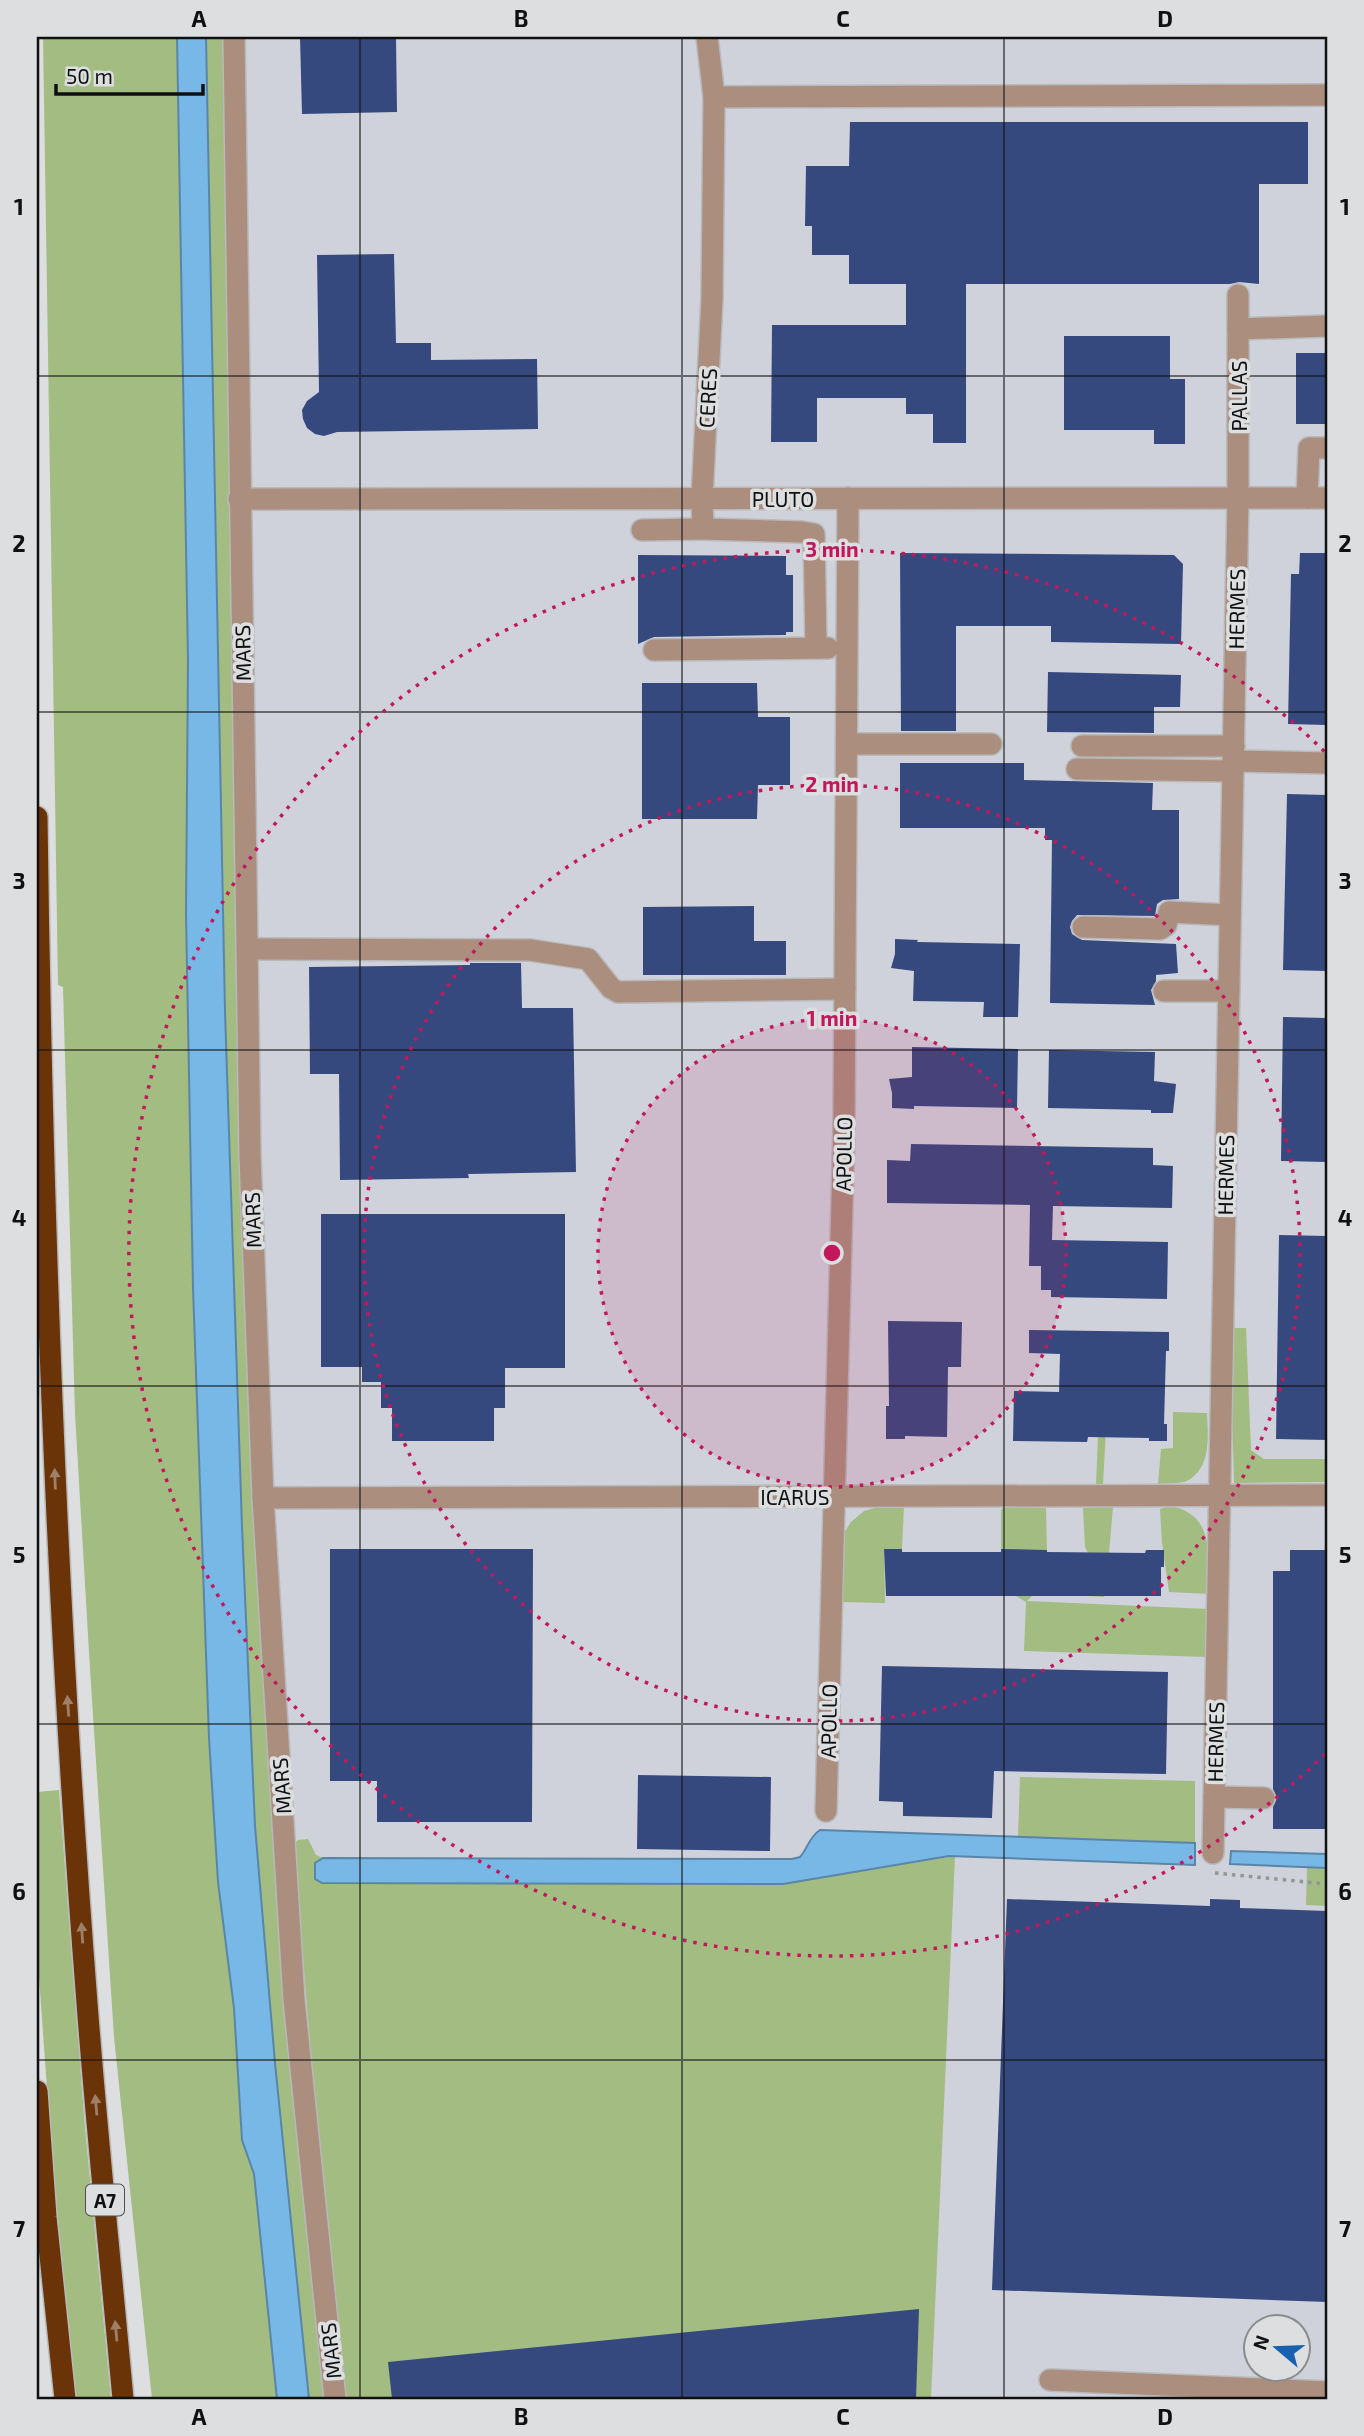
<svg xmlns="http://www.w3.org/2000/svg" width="1364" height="2436" viewBox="0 0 1364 2436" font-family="'Exo 2',sans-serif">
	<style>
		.built { fill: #cfd2db; fill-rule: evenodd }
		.green { fill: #a2bc82 }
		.water { fill: #78b8e7; stroke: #5986a7; stroke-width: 2 }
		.building { fill: #36497f }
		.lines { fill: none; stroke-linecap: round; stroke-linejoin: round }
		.minor-casing { stroke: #b8b9bb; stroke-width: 24 }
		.highway-casing { stroke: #b8b9bb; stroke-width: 24 }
		.path { stroke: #949596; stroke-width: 3.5; stroke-dasharray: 3.5 5; stroke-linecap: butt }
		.minor { stroke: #ab8e7e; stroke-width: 21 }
		.highway { stroke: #6b3308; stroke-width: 21 }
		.oneway { fill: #9e8069 }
		.grid { fill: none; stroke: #101011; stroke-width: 2; stroke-opacity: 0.55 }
		.ring { fill: none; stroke: #c2185b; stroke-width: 3.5; stroke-dasharray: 3.5 7 }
		.labels { text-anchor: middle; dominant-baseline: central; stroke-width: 7; stroke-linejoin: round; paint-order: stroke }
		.shield { fill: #dddee0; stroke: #4e4e4f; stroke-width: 2 }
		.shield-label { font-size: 19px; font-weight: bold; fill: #101011 }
		.street-label { font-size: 21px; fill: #101011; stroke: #dddee0 }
		.centre { fill: #c2185b; stroke: #dddee0; stroke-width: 3.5 }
		.ring-label { font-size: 21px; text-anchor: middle; font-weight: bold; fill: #c2185b; stroke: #dddee0; stroke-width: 7; stroke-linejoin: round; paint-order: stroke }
		.neatline { fill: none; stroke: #101011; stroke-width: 2.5 }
		.grid-label { font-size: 23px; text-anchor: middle; font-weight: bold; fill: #101011 }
	</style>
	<rect width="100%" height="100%" fill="#dddee0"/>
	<path class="built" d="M193,37H1327V2399H301L240,1750ZM1256,2328H1298V2370H1256Z"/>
	<g class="green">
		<polygon points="43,37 177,37 188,660 186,914 193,1288 209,1738 218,1882 234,2008 242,2140 254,2174 277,2399 152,2399 114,2037 90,1669 75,1414 63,987 58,985"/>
		<polygon points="206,37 223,37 240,1165 254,1497 276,1888 286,2020 325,2399 309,2399 275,2063 255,1826 242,1527 225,1013"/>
		<polygon points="1230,1328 1246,1328 1251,1450 1264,1459 1327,1459 1327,1482 1234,1483"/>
		<polygon points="1100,1387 1163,1387 1165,1394 1108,1394 1103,1484 1096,1485"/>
		<path d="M1173,1412L1207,1413C1208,1436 1212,1467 1187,1481C1180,1484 1167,1483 1158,1484L1161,1449L1173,1448Z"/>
		<polygon points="904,1506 902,1549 884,1550 885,1603 840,1602 839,1541 851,1522 864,1511 878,1507"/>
		<polygon points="1004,1506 1046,1508 1047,1550 1033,1550 1032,1596 1027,1601 1208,1609 1207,1657 1024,1651 1026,1602 1016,1596 1015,1550 1001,1549 1001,1510"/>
		<path d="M1169,1506C1216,1513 1208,1557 1209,1594L1169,1592L1162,1543L1160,1509Z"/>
		<polygon points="1113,1507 1109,1553 1104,1553 1104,1597 1088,1596 1088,1553 1085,1547 1083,1508"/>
		<polygon points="1020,1777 1195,1781 1195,1843 1018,1837"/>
		<polygon points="59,1790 85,2128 111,2399 74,2399 50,2130 37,1949 37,1792"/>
		<polygon points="308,1839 316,1855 323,1858 315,1864 315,1879 322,1883 783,1884 955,1856 931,2399 346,2399 316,2121 294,1844 298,1840"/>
		<polygon points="1307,1867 1327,1868 1327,1906 1306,1905"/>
	</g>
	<g class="water">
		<polygon points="177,37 206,37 225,1012 242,1527 255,1826 275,2063 309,2399 277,2399 254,2174 242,2140 234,2008 218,1882 209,1738 193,1288 186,914 188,660"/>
		<path d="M820,1830L1195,1843V1865L949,1856L783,1884L322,1883L315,1879V1863L323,1858L792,1859L800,1857C808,1848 809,1837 820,1830Z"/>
		<polygon points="1231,1851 1327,1854 1327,1868 1230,1864"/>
	</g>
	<g class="building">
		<polygon points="300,37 396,37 397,112 302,114"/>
		<polygon points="850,122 1308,122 1308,184 1259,184 1259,284 1239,282 1230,284 966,284 966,443 933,443 933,414 906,414 906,398 817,398 817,442 771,442 772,325 906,325 906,284 849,284 849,255 812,255 812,226 805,226 806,166 849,166"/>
		<polygon points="394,254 396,343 431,343 431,360 537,359 538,429 337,432 324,436 315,434 307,428 303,419 302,410 307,401 319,392 317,255"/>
		<polygon points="1064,336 1170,336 1170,379 1185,379 1185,444 1154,444 1154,430 1064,430"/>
		<rect x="1296" y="353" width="31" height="71"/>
		<polygon points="900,553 1174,555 1183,564 1181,644 1051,642 1051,626 956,626 956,731 901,731"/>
		<polygon points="1300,553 1327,553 1327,725 1288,724 1291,574 1299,574"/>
		<polygon points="638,555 786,556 786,575 793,575 793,632 786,632 786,635 654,637 638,644"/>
		<polygon points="1048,672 1181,675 1180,707 1154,707 1154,733 1047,732"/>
		<polygon points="642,683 757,683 758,717 790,717 790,785 758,785 757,819 642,819"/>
		<polygon points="900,763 1024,763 1024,780 1153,783 1152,810 1179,810 1179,899 1163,900 1157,904 1155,916 1077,915 1072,921 1070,927 1072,934 1082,940 1176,944 1178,973 1156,975 1156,981 1151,990 1155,1005 1050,1003 1052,840 1045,840 1045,828 900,828"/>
		<polygon points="1287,794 1327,795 1327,971 1283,970"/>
		<polygon points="754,906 754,941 786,941 786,975 643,975 643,907"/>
		<polygon points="895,939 918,940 917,942 1020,944 1018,1017 983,1017 984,1002 913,1001 914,971 891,968 895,954"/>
		<polygon points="470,963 521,963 522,1008 573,1008 576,1172 468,1174 469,1178 340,1180 339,1074 310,1074 309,967 470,965"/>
		<polygon points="1283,1017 1327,1018 1327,1162 1281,1161"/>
		<polygon points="912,1047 1018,1049 1017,1108 914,1106 914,1109 892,1108 892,1093 889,1079 912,1077"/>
		<polygon points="1049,1050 1155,1052 1154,1081 1176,1084 1173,1113 1151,1113 1151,1110 1048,1108"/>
		<polygon points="911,1144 1153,1148 1153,1165 1173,1166 1172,1208 1053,1206 1052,1240 1168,1242 1167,1299 1051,1297 1051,1290 1041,1290 1041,1266 1029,1266 1030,1205 887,1203 887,1160 910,1161"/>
		<polygon points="321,1214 565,1214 565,1368 505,1368 505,1408 494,1408 494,1441 392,1441 392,1408 381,1408 381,1382 362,1382 362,1367 321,1367"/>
		<polygon points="1279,1235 1327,1236 1327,1440 1276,1439"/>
		<polygon points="888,1321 962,1322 961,1367 948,1367 947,1437 905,1436 905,1439 886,1439 886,1406 889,1406"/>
		<polygon points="1029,1330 1169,1332 1169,1351 1166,1351 1164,1424 1167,1424 1167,1441 1149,1441 1149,1438 1088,1437 1087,1442 1013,1441 1014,1391 1059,1392 1060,1354 1029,1353"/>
		<polygon points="330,1549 533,1549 532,1822 377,1822 377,1781 330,1781"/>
		<polygon points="884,1549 902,1549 902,1552 1001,1552 1001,1549 1047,1550 1047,1552 1145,1553 1146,1550 1164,1550 1164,1567 1161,1567 1161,1596 886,1596"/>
		<polygon points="1290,1550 1327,1550 1327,1829 1273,1829 1273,1807 1277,1798 1273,1789 1273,1571 1290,1571"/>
		<polygon points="882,1666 1168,1672 1166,1774 994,1771 992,1818 903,1816 903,1802 879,1801"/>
		<polygon points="638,1775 771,1777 770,1851 637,1849"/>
		<polygon points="1007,1899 1210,1906 1210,1899 1240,1900 1240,1908 1327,1911 1327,2302 992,2290"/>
		<polygon points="919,2309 916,2399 392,2399 388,2362"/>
	</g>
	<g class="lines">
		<defs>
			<g id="minor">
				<polyline points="234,37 250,1156 263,1498 294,2000 335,2399"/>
				<polyline points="707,37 714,97"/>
				<polyline points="1238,329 1327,326"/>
				<polyline points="1307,498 1309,448 1327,448"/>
				<polyline points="239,499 1327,498"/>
				<polyline points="703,529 802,532 814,534 816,648"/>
				<polyline points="642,530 703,529 702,498 712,299 714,97 1327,95"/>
				<polyline points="654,650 828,648"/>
				<polyline points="847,744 991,744"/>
				<polyline points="1082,746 1234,746"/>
				<polyline points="1233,761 1327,763"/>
				<polyline points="1077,769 1233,771"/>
				<polyline points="1083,927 1160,929 1166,925 1169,912 1230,915"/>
				<polyline points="247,949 530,950 588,959 611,988 618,992 845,989"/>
				<polyline points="1164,991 1229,991"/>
				<polyline points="263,1498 1327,1495"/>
				<polyline points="1214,1797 1264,1798"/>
				<polyline points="826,1811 844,1127 848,498"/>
				<polyline points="1213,1853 1238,498 1238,295"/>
				<polyline points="1050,2380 1327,2392"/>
			</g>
			<g id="highway">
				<path d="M37,817C42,1212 56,1608 87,2003C97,2135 111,2267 123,2399"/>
				<polyline points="37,2091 46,2217 65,2399"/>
			</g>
		</defs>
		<use href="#minor" class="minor-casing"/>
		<use href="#highway" class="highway-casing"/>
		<polyline class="path" points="1215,1873 1327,1884"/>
		<use href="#minor" class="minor"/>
		<use href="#highway" class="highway"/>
	</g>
	<defs><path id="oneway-solid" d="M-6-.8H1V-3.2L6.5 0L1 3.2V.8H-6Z" transform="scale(1.75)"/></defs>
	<g class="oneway">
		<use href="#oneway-solid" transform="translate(55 1479) rotate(-92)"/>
		<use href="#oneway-solid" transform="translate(68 1706) rotate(-94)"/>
		<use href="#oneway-solid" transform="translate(82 1933) rotate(-94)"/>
		<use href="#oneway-solid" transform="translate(96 2105) rotate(-95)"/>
		<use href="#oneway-solid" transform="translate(116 2331) rotate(-95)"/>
	</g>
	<path class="grid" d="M360,37V2399M682,37V2399M1004,37V2399M37,376H1327M37,712H1327M37,1050H1327M37,1386H1327M37,1724H1327M37,2060H1327"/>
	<circle cx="832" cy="1253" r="234" fill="#c2185b" fill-opacity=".12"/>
	<g class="ring">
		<circle cx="832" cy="1253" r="234"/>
		<circle cx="832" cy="1253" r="468"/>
		<path d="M1325 1754A703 703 0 1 1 1325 752"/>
	</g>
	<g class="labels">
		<rect class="shield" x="86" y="2184.5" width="38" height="31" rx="5"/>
		<g class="shield-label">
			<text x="105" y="2200">A7</text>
		</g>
		<g class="street-label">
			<text transform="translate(1238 396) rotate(-90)">PALLAS</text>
			<text transform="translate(707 398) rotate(-87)">CERES</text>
			<text x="783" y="498">PLUTO</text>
			<text transform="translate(1236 609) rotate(-89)">HERMES</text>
			<text transform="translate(242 653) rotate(-91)">MARS</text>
			<text transform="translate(843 1154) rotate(-89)">APOLLO</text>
			<text transform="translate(1225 1175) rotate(-89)">HERMES</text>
			<text transform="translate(252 1220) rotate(-92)">MARS</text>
			<text x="795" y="1496">ICARUS</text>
			<text transform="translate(828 1721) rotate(-89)">APOLLO</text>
			<text transform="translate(1215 1742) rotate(-89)">HERMES</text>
			<text transform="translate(281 1786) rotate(-94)">MARS</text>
			<text transform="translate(330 2351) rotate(-96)">MARS</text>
		</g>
	</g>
	<circle cx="832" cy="1253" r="10" class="centre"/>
	<g class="ring-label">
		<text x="832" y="557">3 min</text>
		<text x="832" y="792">2 min</text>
		<text x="832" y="1026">1 min</text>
	</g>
	<rect width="1364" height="2436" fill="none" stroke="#dddee0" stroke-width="77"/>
	<g transform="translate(1277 2348) rotate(289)"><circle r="33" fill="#dddee0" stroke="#8b8c8d" stroke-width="2"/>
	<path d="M0-5L12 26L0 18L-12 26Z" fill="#1860b0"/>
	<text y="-10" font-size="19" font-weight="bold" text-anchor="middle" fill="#101011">N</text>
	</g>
	<path d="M56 84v10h147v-10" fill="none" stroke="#101011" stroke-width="3.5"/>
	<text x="66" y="84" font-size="21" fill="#101011" stroke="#dddee0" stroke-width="5" paint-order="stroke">50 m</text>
	<rect x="38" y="38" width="1288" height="2360" class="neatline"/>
	<g class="grid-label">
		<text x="199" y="27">A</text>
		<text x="521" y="27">B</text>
		<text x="843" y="27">C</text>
		<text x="1165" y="27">D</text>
		<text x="19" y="215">1</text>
		<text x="1345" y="215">1</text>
		<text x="19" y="552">2</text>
		<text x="1345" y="552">2</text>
		<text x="19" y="889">3</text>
		<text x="1345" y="889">3</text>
		<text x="19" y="1226">4</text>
		<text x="1345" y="1226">4</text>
		<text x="19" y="1563">5</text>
		<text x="1345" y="1563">5</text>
		<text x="19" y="1900">6</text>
		<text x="1345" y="1900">6</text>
		<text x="19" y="2237">7</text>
		<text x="1345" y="2237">7</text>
		<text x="199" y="2425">A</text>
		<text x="521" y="2425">B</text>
		<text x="843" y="2425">C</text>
		<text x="1165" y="2425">D</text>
	</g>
</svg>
